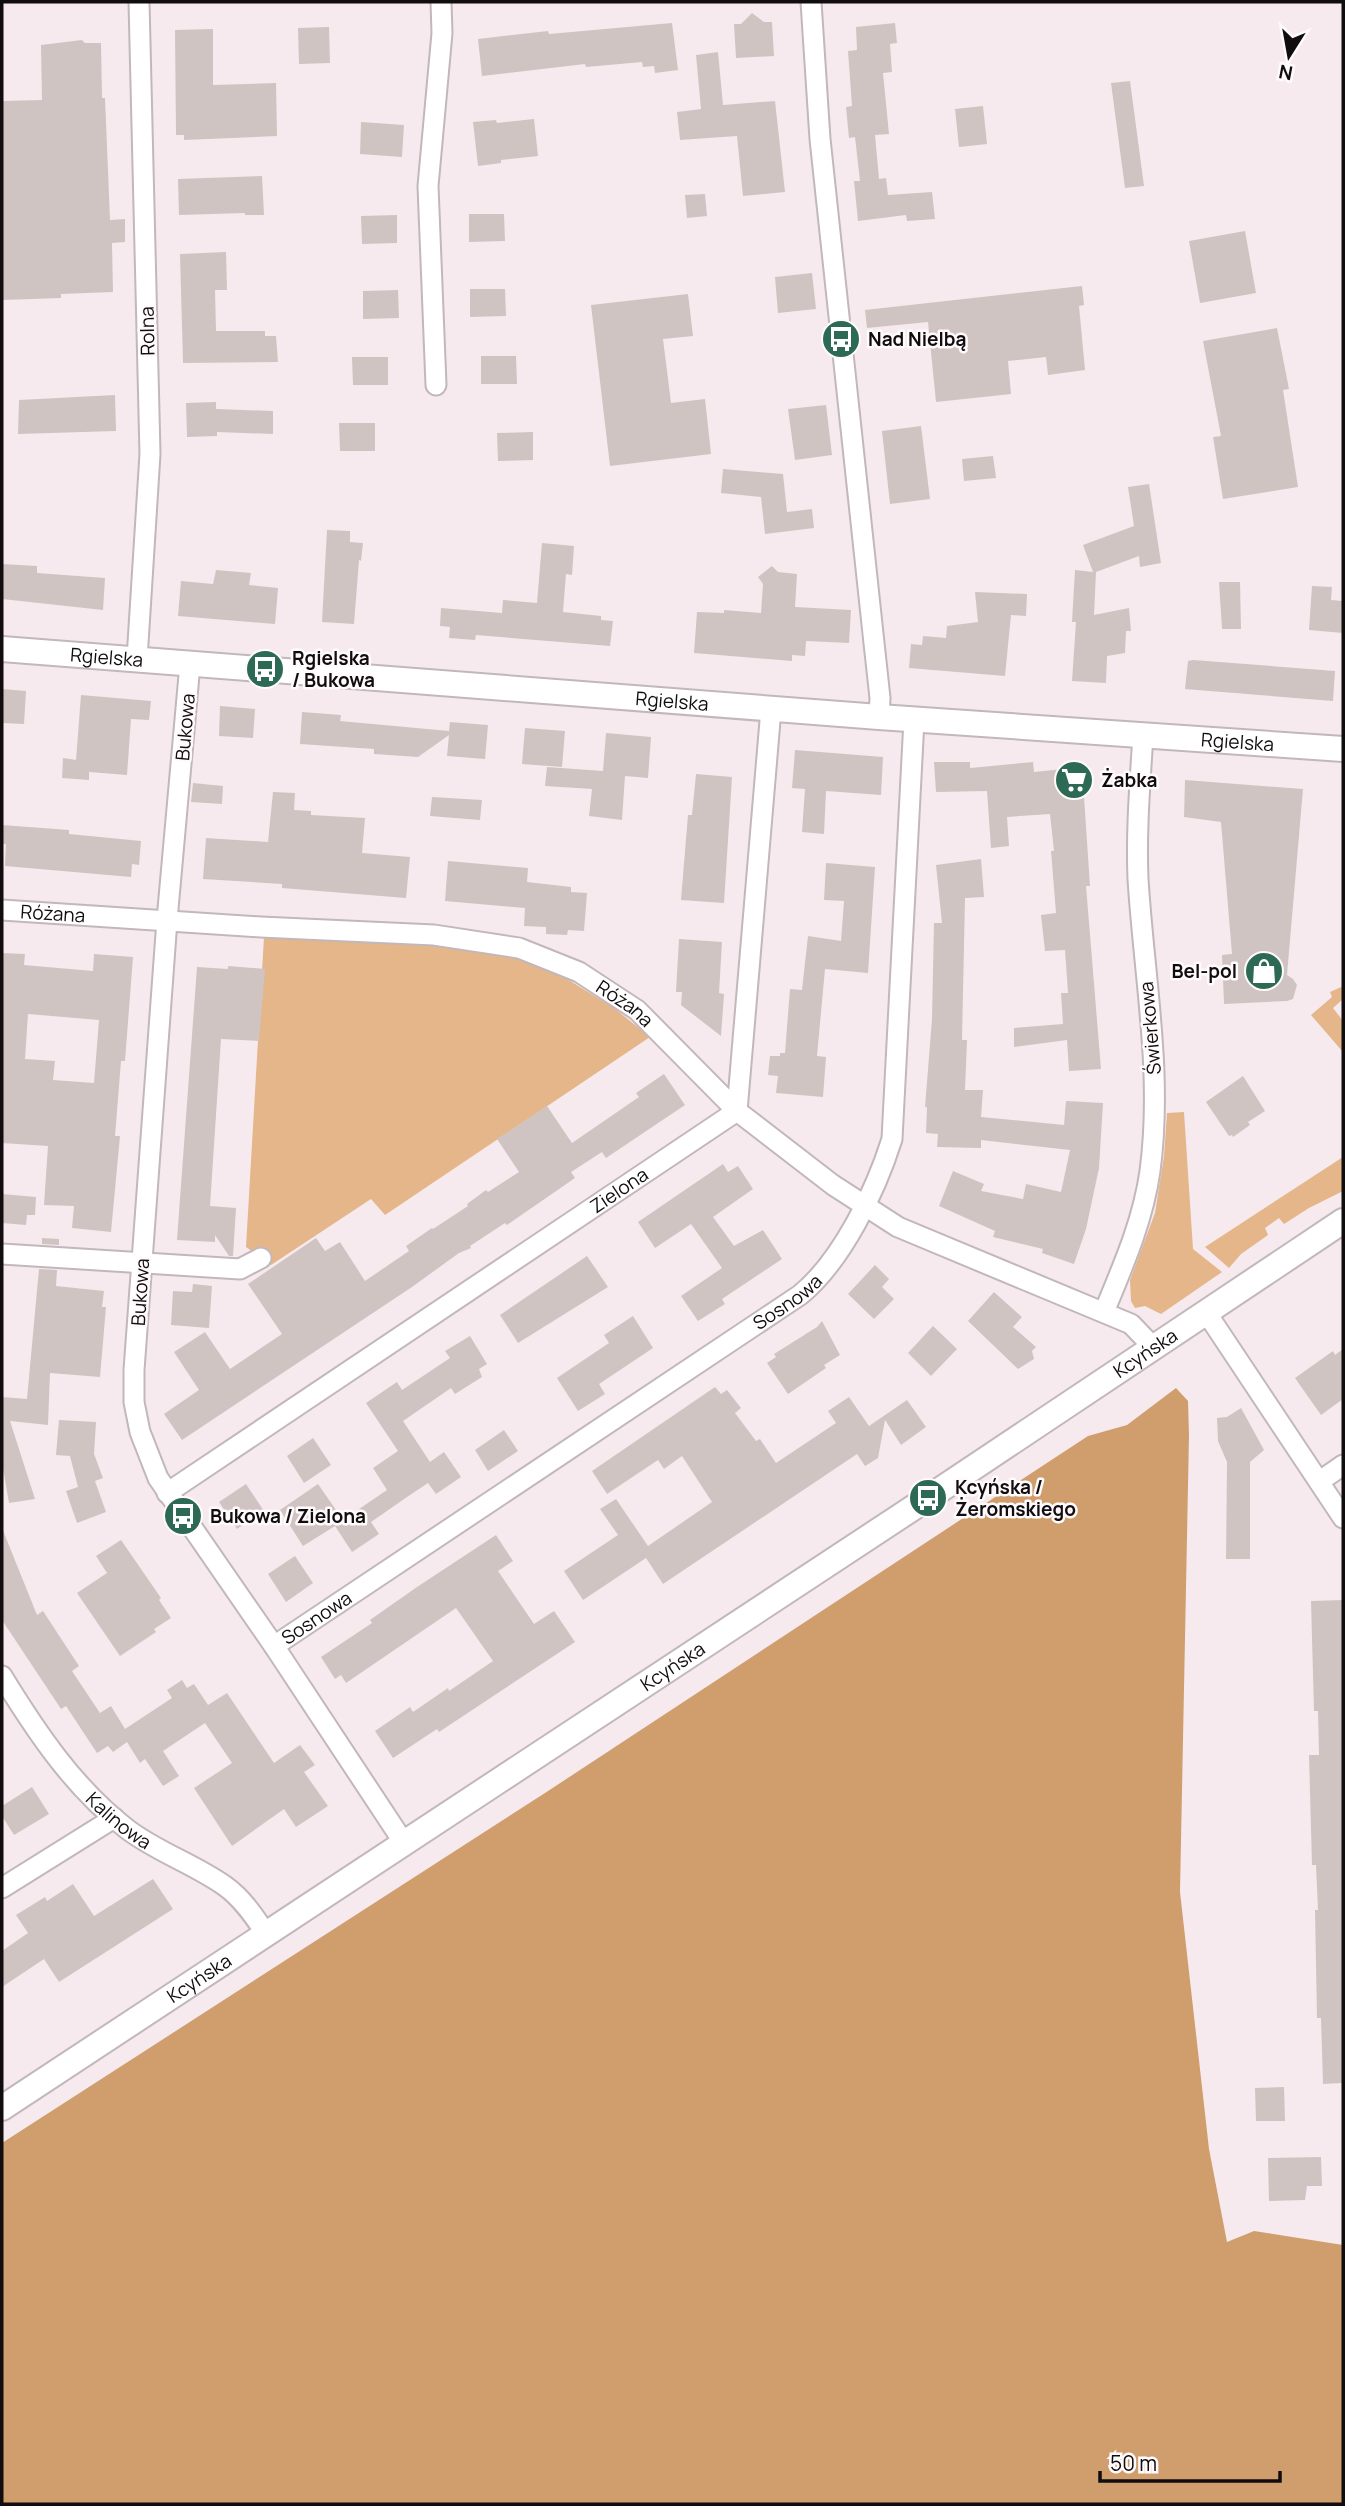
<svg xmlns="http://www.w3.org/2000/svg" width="1345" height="2506" viewBox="0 0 1345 2506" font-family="Manrope,sans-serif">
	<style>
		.green { fill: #e4b68a }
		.forest { fill: #d09e6d }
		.building { fill: #d0c4c2; fill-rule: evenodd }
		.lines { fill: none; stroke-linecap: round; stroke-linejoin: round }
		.minor-casing { stroke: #c2b7bb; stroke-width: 23 }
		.tertiary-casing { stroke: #c2b7bb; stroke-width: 28 }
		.minor { stroke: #fff; stroke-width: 19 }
		.tertiary { stroke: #fff; stroke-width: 24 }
		.labels { text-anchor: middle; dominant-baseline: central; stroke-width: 5; stroke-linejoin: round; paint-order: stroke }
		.street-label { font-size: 19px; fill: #110d0f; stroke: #fffafb }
		.poi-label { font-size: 19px; font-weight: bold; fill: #110d0f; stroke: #fffafb; text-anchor: start }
	</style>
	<rect width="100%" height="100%" fill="#f6eaee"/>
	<g class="green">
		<polygon points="264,937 448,945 515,956 567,979 614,1008 650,1037 385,1215 371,1199 271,1265 246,1247"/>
		<polygon points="1341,987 1343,989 1343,999 1333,1008 1343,1021 1343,1052 1311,1015 1332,997 1330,992"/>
		<polygon points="1184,1112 1193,1249 1222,1272 1161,1314 1145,1306 1135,1308 1131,1301 1130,1280 1155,1213 1164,1156 1167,1113"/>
		<polygon points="1343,1157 1343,1191 1309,1208 1284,1224 1279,1218 1265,1228 1268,1235 1241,1254 1229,1268 1205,1247"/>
	</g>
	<polygon class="forest" points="1176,1388 1188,1401 1189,1435 1180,1892 1209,2149 1227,2242 1254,2231 1343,2245 1343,2504 2,2504 2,2143 545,1793 1088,1436 1127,1425"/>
	<g class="building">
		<polygon points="752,13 764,22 772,22 774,56 736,58 734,24 741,24"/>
		<polygon points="672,23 678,70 655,73 654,66 643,67 642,62 586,67 585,64 482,76 478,39 548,31 549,34"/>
		<polygon points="895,23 897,43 890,44 892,72 883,73 889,134 875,135 879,179 886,178 888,195 932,192 935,219 907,221 906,215 858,221 854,181 860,181 855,137 849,138 846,107 852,106 848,51 857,50 856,27"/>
		<polygon points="329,27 330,63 299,64 298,28"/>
		<polygon points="213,29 213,85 276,83 277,136 184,140 184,135 176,135 175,30"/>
		<polygon points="82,40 85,43 101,43 102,98 105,98 110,220 125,219 125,242 112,243 113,292 61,294 61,298 2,300 2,101 42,100 41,45"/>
		<polygon points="718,52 723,105 775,101 785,192 743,196 737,136 680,140 677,112 701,109 696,55"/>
		<polygon points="1130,81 1144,186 1125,188 1111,83"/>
		<polygon points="983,106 987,144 959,147 955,109"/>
		<polygon points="534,119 538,156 501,160 501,163 478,166 473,122 496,120 497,123"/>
		<polygon points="361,122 404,125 402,157 360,154"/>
		<polygon points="262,176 264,215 245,215 245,213 179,215 178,179"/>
		<polygon points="705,194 707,216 687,218 685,195"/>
		<polygon points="469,214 504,214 505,241 469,242"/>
		<polygon points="397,215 397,243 362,244 361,216"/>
		<polygon points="1245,231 1256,293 1200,303 1189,241"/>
		<polygon points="226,252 227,290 215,290 216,331 265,331 265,336 276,336 278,362 183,363 180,254"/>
		<polygon points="812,273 816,309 778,313 775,277"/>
		<polygon points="1082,286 1084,305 1079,306 1085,370 1048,375 1046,357 1008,361 1011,394 936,402 928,322 867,328 865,310"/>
		<polygon points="470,289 505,289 506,316 470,317"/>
		<polygon points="398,290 399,318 363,319 363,291"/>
		<polygon points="688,294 693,336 663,339 671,403 705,399 711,454 610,466 591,305"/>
		<polygon points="1277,328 1289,389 1283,390 1298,487 1223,499 1213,437 1221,436 1203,341"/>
		<polygon points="481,356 516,356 517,384 481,384"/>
		<polygon points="352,357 388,357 388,385 353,385"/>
		<polygon points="115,395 116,431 18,434 19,400"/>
		<polygon points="216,402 216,409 273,411 273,434 217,432 217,436 187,437 186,403"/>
		<polygon points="826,405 832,455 795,460 788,409"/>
		<polygon points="339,423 375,423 375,451 340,451"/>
		<polygon points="921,426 930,499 890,504 882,431"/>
		<polygon points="533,432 533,460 498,461 497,433"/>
		<polygon points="993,456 996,478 964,481 962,459"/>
		<polygon points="723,469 783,474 787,512 812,509 814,528 765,534 761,497 721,493"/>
		<polygon points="1149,484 1161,563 1140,567 1139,556 1096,572 1094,615 1129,608 1131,631 1126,631 1125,653 1107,656 1106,683 1072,681 1076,622 1072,622 1075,570 1093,572 1083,545 1134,526 1128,487"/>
		<polygon points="327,530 350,531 350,542 363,543 361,561 359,560 354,624 322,622"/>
		<polygon points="542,543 574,546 572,575 566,574 563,612 601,616 601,620 613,621 610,646 476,635 475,640 449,638 450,627 440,626 441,608 502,613 503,600 537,603"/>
		<polygon points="2,564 37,566 37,573 105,578 103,610 2,599"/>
		<polygon points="772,566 778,572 797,574 795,607 851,610 849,643 806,641 805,656 792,655 792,661 694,653 697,612 724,613 724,610 761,613 763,584 758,577"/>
		<polygon points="216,570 251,573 249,585 278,588 275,624 178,616 181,581 213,584"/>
		<polygon points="1219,582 1240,582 1241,629 1222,629"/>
		<polygon points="1312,586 1332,587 1331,600 1343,601 1343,633 1309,630"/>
		<polygon points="975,592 1027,594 1026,616 1011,615 1005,676 909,668 911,644 922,645 923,636 946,638 947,626 978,622"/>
		<polygon points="1193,660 1335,671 1333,701 1185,689 1188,661"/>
		<polygon points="2,689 26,691 24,724 2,723"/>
		<polygon points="81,695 151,701 149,720 131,719 127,775 89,772 89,780 62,778 63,758 76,760"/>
		<polygon points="220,706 255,709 253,738 219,736"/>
		<polygon points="302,712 341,715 340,721 449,731 450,722 488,725 485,759 447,756 449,735 418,757 374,754 374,749 300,744"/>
		<polygon points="525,728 565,731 562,767 522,764"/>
		<polygon points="606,733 651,737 648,778 625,776 622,820 589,816 592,789 545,786 547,767 603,771"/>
		<polygon points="795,750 883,757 881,795 826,791 824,834 802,832 805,789 792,788"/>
		<polygon points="934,762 970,762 970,768 1033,762 1034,772 1082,767 1090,886 1086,886 1101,1069 1069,1071 1067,1040 1014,1047 1014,1028 1063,1024 1061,993 1068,993 1065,950 1045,951 1041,915 1056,913 1051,851 1054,851 1050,814 1007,817 1009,846 991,848 987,791 936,792"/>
		<polygon points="696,774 732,777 724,903 681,900 688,815 692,815"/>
		<polygon points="1185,780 1303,789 1287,975 1293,979 1297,985 1293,999 1287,1001 1224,1004 1222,955 1232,954 1221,822 1184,817"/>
		<polygon points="193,783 223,786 222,804 191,802"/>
		<polygon points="273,792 295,793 294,810 311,811 311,815 365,818 362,853 410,857 406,898 282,888 282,884 203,879 206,838 268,842"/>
		<polygon points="432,797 482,800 480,820 430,816"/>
		<polygon points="2,825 69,830 69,834 141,841 139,865 132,864 131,877 5,866 6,844 2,844"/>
		<polygon points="981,859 984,897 965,898 962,1040 967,1040 965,1090 983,1090 981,1117 1064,1125 1066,1101 1103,1103 1099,1168 1086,1229 1074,1264 1042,1253 1043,1249 993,1237 995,1231 939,1206 953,1171 984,1184 981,1191 1023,1199 1026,1184 1061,1192 1070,1150 981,1140 981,1148 937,1147 938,1134 926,1133 927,1107 925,1107 932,1019 934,923 942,923 936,865"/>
		<polygon points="448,861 528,868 527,882 571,887 571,892 587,893 584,931 568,930 567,935 546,934 546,927 524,926 525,908 445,901"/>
		<polygon points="826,863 875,867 868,973 825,969 817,1056 826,1057 823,1097 776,1093 778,1076 768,1075 770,1056 780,1056 780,1053 785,1053 790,989 802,990 808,936 841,941 844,901 824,900"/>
		<polygon points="679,939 722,942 719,993 724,994 721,1036 681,1005 682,992 676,992"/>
		<path d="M2,953L25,954L24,965L93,971L94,954L133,957L125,1061H121L115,1136H120L111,1232L72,1228L74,1206L44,1205L48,1146L2,1143ZM28,1014L99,1020L94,1083L53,1080L55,1061L25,1059Z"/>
		<polygon points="228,966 265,969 259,1041 221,1039 210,1206 236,1208 233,1256 229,1256 215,1235 215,1242 177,1240 197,967 228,969"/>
		<polygon points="664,1074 685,1105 606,1158 602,1152 571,1172 575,1178 507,1225 505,1223 470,1246 471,1248 459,1253 412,1287 182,1440 164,1414 199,1390 174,1352 205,1332 230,1369 282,1334 248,1284 316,1238 325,1251 340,1242 365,1281 409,1251 406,1246 432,1228 433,1229 468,1206 467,1204 486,1190 488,1192 519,1172 497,1139 547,1106 572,1143 639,1097 636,1093"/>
		<polygon points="1243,1076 1265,1111 1248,1122 1250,1125 1233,1137 1232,1135 1229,1136 1206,1102"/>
		<polygon points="723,1164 728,1172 738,1166 753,1189 713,1217 734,1246 763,1230 782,1259 722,1299 725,1304 698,1321 681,1296 722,1268 691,1224 655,1248 638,1222"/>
		<polygon points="2,1194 36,1197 35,1215 27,1215 26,1225 2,1223"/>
		<polygon points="42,1238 59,1239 59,1245 42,1244"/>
		<polygon points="587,1256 608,1287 518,1343 500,1315"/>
		<polygon points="875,1265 889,1279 882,1287 894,1299 874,1319 848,1294"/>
		<polygon points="39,1269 57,1270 56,1286 104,1291 102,1307 106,1307 100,1377 50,1373 48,1425 10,1421 35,1499 9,1503 2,1462 2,1397 27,1399"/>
		<polygon points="193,1284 212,1286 209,1328 171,1325 173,1291 192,1292"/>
		<polygon points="994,1292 1022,1317 1013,1327 1036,1347 1032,1351 1034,1359 1018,1369 968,1321"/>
		<polygon points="633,1316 653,1348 599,1384 605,1394 578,1411 557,1378 609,1343 604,1335"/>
		<polygon points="822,1321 840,1355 824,1365 826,1368 788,1394 767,1363 776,1357 774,1354 817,1327"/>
		<polygon points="933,1326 957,1349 931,1376 908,1353"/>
		<polygon points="470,1336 487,1364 479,1369 482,1377 455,1394 451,1388 403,1421 430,1462 444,1452 461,1477 436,1494 428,1483 407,1497 371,1522 379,1534 352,1552 335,1526 303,1546 280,1510 318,1484 343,1520 387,1490 373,1468 398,1451 366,1403 397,1382 402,1390 450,1358 445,1351"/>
		<polygon points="1343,1349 1343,1399 1321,1415 1295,1378 1333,1351 1335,1355"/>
		<polygon points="715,1387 721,1394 727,1390 741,1408 735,1413 756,1441 760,1439 776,1463 836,1423 828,1411 849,1397 869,1426 907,1400 926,1427 901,1445 885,1420 878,1458 865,1466 857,1454 663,1584 646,1558 583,1600 564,1571 618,1535 600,1509 616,1499 648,1546 712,1502 682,1456 664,1469 658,1460 607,1494 592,1471"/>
		<polygon points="1241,1408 1264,1450 1250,1462 1250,1559 1226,1559 1227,1462 1218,1441 1217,1418 1227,1417"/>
		<polygon points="59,1420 96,1422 94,1454 103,1478 95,1481 106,1512 77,1523 66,1491 78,1487 70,1456 56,1455"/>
		<polygon points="504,1430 518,1451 488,1471 475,1450"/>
		<polygon points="313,1438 331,1465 304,1483 287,1456"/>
		<polygon points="246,1484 264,1511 237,1529 219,1502"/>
		<polygon points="2,1528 37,1615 43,1611 79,1666 72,1671 100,1713 111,1706 125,1729 172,1698 167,1690 182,1680 187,1688 194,1684 208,1705 227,1693 274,1763 300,1745 315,1765 304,1772 328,1806 296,1827 284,1809 232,1846 194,1788 232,1763 205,1723 163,1751 179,1776 163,1786 145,1759 140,1763 127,1742 113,1752 108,1746 97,1753 66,1706 61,1709 2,1620"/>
		<polygon points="496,1535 513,1561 498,1571 534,1624 554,1611 575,1642 439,1732 437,1729 393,1758 375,1731 410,1707 413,1712 448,1688 449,1691 493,1661 456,1608 346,1683 341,1675 335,1679 321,1657 372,1623 370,1620 417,1587"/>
		<polygon points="121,1540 161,1598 159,1600 171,1618 154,1629 156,1632 120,1656 77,1593 107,1573 96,1556"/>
		<polygon points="295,1556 313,1583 286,1602 268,1574"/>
		<polygon points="1343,1600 1343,2083 1323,2084 1321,2018 1317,2018 1315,1910 1318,1910 1316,1865 1312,1865 1309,1755 1319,1755 1318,1711 1314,1711 1311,1601"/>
		<polygon points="32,1787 49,1814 14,1835 2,1816 2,1806"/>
		<polygon points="153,1879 173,1909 59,1982 44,1959 2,1987 2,1951 28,1933 16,1915 45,1897 47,1901 73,1884 94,1916"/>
		<polygon points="1284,2087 1285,2121 1256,2121 1255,2088"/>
		<polygon points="1321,2157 1322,2186 1307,2186 1305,2200 1269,2201 1268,2158"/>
	</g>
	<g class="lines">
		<defs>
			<g id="minor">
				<polyline points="811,2 820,139 874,643 880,698 879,717"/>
				<polyline points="436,385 428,186 442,33 441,2"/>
				<polyline points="137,659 150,454 139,2"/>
				<polyline points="190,664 167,920 134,1370 134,1402 140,1432 158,1478 274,1646 404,1843"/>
				<path id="s1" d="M2,910L261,927L434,935L519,948L579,972L637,1010L737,1111L833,1185L898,1227L1131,1324L1154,1348"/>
				<polyline points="2,1254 240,1269 261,1258"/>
				<path d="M1104,1312C1123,1266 1143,1221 1150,1171C1163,1074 1144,976 1138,879C1136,831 1140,783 1143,735"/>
				<polyline points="1206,1312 1343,1518"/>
				<polyline points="1320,1481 1343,1465"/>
				<path id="s2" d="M167,1493L737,1111L771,709"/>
				<path id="s3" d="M274,1646L800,1295C842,1261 876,1190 892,1139L914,720"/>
				<path id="s4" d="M2,1676C37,1733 74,1788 127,1829C157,1852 194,1864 225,1886C242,1898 255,1917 266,1934"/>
				<polyline points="2,1888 114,1818"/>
			</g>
			<g id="tertiary">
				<path id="s5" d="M2,649L879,717L1343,749"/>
				<path id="s6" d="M2,2108L928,1498L1343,1221"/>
			</g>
		</defs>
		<use href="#minor" class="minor-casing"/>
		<use href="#tertiary" class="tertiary-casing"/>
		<use href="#minor" class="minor"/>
		<use href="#tertiary" class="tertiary"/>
	</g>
	<defs>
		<symbol id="bus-disc" viewBox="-11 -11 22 22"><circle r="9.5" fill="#2c6a55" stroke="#fffafb"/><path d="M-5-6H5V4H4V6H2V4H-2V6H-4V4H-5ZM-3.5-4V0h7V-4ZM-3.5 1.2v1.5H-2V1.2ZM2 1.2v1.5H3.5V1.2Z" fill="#fff"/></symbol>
		<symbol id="supermarket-disc" viewBox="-11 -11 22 22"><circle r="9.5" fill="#2c6a55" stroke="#fffafb"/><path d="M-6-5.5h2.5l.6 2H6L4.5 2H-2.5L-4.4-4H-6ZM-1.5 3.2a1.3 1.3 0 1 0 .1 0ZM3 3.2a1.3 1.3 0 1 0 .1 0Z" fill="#fff"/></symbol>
		<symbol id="shop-disc" viewBox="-11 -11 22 22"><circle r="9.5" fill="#2c6a55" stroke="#fffafb"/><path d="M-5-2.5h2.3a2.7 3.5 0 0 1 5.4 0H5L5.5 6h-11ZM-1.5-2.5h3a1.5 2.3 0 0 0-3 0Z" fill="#fff"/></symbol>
	</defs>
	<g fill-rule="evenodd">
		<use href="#bus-disc" x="819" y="317" width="44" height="44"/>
		<use href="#bus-disc" x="243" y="647" width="44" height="44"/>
		<use href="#supermarket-disc" x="1052" y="758" width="44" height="44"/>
		<use href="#shop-disc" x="1242" y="949" width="44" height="44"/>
		<use href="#bus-disc" x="906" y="1476" width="44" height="44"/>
		<use href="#bus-disc" x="161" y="1494" width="44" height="44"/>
	</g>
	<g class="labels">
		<g class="street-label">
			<text transform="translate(147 331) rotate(-91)">Rolna</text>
			<text stroke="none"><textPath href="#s5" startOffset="105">Rgielska</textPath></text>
			<text stroke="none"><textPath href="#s5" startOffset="672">Rgielska</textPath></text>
			<text transform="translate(185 727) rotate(-85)">Bukowa</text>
			<text stroke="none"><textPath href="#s5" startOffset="1239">Rgielska</textPath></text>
			<text stroke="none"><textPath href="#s1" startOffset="51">Różana</textPath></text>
			<text stroke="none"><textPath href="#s1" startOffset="639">Różana</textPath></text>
			<text transform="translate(1150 1028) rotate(-95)">Świerkowa</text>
			<text stroke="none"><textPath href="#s2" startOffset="544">Zielona</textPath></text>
			<text transform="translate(140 1292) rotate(-86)">Bukowa</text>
			<text stroke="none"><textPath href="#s3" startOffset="618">Sosnowa</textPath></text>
			<text stroke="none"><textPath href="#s6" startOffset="1370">Kcyńska</textPath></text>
			<text stroke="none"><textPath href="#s3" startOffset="51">Sosnowa</textPath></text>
			<text stroke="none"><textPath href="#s6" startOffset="803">Kcyńska</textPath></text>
			<text stroke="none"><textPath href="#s4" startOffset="187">Kalinowa</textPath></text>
			<text stroke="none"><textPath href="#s6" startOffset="236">Kcyńska</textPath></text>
		</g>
		<g class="poi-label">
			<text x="868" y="339">Nad Nielbą</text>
			<text x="292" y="658">Rgielska<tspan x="292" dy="22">/ Bukowa</tspan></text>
			<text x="1101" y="780">Żabka</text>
			<text x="1237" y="971" text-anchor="end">Bel-pol</text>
			<text x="955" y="1487">Kcyńska /<tspan x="955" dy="22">Żeromskiego</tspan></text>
			<text x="210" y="1516">Bukowa / Zielona</text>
		</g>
	</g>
	<rect width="1345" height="2506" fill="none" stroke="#110d0f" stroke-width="7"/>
	<g transform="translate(1289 56) rotate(191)" stroke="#fffafb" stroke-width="5" paint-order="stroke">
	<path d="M0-5L12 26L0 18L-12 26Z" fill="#110d0f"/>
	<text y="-10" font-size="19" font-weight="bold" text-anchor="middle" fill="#110d0f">N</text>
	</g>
	<path d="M1100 2471v10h180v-10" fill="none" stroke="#110d0f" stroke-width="3.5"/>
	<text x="1110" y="2471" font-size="21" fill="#110d0f" stroke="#fffafb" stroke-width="5" paint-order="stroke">50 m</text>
</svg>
